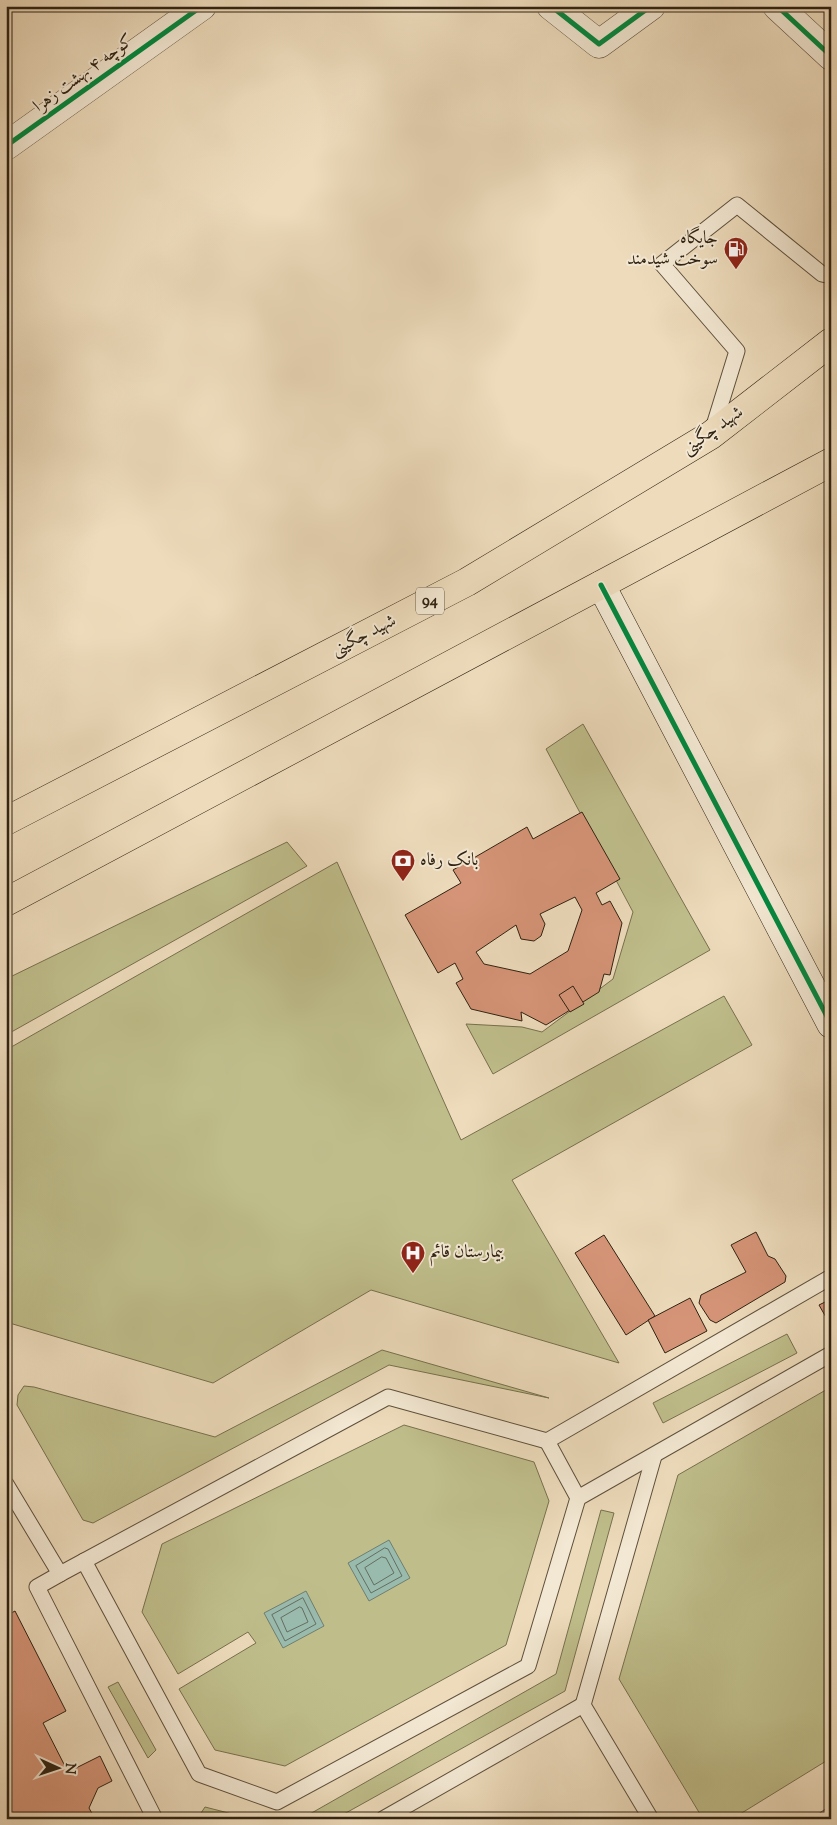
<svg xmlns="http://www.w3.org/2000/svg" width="837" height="1825" viewBox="0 0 837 1825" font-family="'Sorts Mill Goudy',Amiri,serif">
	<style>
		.green { fill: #bfbe8b; stroke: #77704e }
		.water { fill: #99bbae; stroke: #6f7e70 }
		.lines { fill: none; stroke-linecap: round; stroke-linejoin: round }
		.shore { stroke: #646e60; stroke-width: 1 }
		.building { fill: #d59477; stroke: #2f2212; fill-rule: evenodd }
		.lane-casing { stroke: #5e503c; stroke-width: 17 }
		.street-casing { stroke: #5e503c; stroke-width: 29 }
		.secondary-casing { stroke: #2f2212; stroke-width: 29 }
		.primary-casing { stroke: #2f2212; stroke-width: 29 }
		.lane { stroke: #f3e8d3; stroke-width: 15 }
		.street { stroke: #f3e8d3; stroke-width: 28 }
		.secondary { stroke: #f3e8d3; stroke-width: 28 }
		.primary { stroke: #eddbbb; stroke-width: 28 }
		.cycleway-casing { stroke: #f3e8d3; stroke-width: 8 }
		.cycleway { stroke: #00873e; stroke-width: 5 }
		.labels { text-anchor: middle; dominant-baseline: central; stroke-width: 4; stroke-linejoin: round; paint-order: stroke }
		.shield { fill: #f3e8d3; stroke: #6a5d4c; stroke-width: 1 }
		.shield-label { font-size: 16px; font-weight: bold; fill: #2f2212 }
		.street-label { font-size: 18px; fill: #2f2212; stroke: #f3e8d3 }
		.poi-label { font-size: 18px; fill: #2f2212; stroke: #f3e8d3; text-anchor: start }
	</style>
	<rect width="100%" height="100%" fill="#eddbbb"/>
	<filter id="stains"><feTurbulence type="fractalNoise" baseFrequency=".004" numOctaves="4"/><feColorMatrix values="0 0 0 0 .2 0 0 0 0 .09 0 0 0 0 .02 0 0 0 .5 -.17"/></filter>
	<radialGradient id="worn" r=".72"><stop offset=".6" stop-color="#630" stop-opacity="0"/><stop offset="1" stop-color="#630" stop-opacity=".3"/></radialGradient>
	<g class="green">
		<polygon points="583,724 710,950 493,1074 466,1024 522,1027 542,1032 613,979 633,912 546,749"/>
		<polygon points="287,842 307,866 6,1035 6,979"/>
		<polygon points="337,862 461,1140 724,996 752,1045 512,1180 619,1363 371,1290 213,1383 6,1322 6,1050"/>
		<polygon points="787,1334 797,1353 663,1423 653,1403"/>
		<polygon points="382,1350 549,1398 389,1365 93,1523 83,1520 17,1405 18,1395 24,1386 34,1387 215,1437"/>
		<polygon points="831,1387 831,1758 732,1819 703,1819 619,1679 678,1475"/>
		<polygon points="404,1425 534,1462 549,1501 506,1645 285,1766 215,1750 179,1689 256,1643 248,1632 178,1674 142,1612 162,1544"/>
		<polygon points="601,1510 614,1513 565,1691 335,1819 301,1819 556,1674"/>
		<polygon points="118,1682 156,1750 148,1758 108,1687"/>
		<polygon points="205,1807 252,1819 197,1819"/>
	</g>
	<g class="water">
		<polygon points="389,1540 410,1578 369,1601 348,1563"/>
		<polygon points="306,1591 324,1626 283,1648 264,1613"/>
	</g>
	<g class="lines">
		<g class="shore">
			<polygon points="385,1548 388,1549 402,1576 371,1593 356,1566"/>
			<polygon points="382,1557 386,1558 394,1573 374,1585 365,1568"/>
			<polygon points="303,1598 316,1624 285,1641 272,1615"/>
			<polygon points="300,1607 302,1608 308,1622 287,1632 281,1618"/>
		</g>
	</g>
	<g class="building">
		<path d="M582,812L620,879L596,893L602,905L610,901L622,923L610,975L604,974L599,992L546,1025L521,1012L522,1021L471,1009L456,983L463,979L455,963L438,973L405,915L461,883L453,870L527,827L533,839ZM575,897L582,910L568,951L530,974L484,964L476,952L516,925L521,939L534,941L541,936L545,924L540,914Z"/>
		<polygon points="573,986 584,1004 570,1012 559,995"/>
		<polygon points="756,1232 768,1256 775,1259 786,1276 785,1282 716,1323 710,1320 699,1303 701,1295 746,1272 731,1245"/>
		<polygon points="604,1235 655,1316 626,1335 575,1253"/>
		<polygon points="690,1298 707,1331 665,1353 648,1320"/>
		<polygon points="831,1299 831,1326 819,1305"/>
		<polygon points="15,1611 66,1711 43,1723 68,1772 100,1756 112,1781 98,1788 89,1808 95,1819 65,1819 64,1817 62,1819 6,1819 6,1616"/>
	</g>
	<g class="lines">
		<defs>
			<g id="lane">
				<polyline points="712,432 737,351 662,264 737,205 822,274 831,276"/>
				<polyline points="547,1441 578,1498"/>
				<polyline points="6,1484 60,1574 388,1397 547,1441 831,1277"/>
				<polyline points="84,1561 199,1774 277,1802 528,1666 578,1498 831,1354"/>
				<polyline points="60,1574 37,1587 155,1819"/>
				<polyline points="383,1819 583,1705"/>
				<polyline points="651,1819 583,1705 654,1456"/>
				<polyline points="825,1819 831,1815"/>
			</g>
			<g id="street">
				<polyline points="551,6 599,44 651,6"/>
				<polyline points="777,6 831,56"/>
				<polyline points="6,146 202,6"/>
			</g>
			<polyline id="secondary" points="601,585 831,1024"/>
			<g id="primary">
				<polyline points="6,821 467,582 711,435 831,342"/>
				<polyline points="6,902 831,462"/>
			</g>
		</defs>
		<use href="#lane" class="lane-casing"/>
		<use href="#street" class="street-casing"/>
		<use href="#secondary" class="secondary-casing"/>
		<use href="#primary" class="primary-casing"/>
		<use href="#lane" class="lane"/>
		<use href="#street" class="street"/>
		<use href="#secondary" class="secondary"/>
		<use href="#primary" class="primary"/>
		<defs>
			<g id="cycleway">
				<polyline points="551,6 599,44 651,6"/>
				<polyline points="777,6 831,56"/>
				<polyline points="6,146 202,6"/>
				<polyline points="601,585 831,1024"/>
			</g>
		</defs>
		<use href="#cycleway" class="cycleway-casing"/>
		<use href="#cycleway" class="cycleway"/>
	</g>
	<defs>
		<symbol id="fuel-pin" viewBox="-11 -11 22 30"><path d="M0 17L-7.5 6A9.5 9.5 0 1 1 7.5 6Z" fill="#8f2418" stroke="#f3e8d3"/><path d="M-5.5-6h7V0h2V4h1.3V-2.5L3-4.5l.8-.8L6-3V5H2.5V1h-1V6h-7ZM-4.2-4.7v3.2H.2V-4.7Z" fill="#fff"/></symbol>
		<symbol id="bank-pin" viewBox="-11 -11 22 30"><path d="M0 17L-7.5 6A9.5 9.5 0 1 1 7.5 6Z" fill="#8f2418" stroke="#f3e8d3"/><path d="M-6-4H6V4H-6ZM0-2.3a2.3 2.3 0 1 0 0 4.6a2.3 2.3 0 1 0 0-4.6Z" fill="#fff"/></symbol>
		<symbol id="hospital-pin" viewBox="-11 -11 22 30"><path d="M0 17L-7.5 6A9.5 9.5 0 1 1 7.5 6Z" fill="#8f2418" stroke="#f3e8d3"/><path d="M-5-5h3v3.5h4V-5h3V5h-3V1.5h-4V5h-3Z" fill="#fff"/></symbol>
	</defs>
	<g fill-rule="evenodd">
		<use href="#fuel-pin" x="722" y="235" width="28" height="38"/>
		<use href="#bank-pin" x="389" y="847" width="28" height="38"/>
		<use href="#hospital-pin" x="399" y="1239" width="28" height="38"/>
	</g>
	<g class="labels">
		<rect class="shield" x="416" y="587.5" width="28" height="27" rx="4"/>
		<g class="shield-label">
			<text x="430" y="601">94</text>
		</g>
		<g class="street-label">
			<text transform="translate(84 74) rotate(-36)">کوچه ۴ بهشت زهرا</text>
			<text transform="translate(713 431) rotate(-35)">شهید چگینی</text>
			<text transform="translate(364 636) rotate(-27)">شهید چگینی</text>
		</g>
		<g class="poi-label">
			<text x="718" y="239" text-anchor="end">جایگاه<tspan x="718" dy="21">سوخت شیدمند</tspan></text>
			<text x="420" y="861">بانک رفاه</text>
			<text x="430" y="1253">بیمارستان قائم</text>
		</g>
	</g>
	<rect width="837" height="1825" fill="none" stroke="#eddbbb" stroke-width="25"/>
	<rect x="8" y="8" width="822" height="1810" fill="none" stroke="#2f2212" stroke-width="2.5"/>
	<rect x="12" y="12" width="812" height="1800" fill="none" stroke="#2f2212"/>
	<g transform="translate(58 1768) rotate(93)" stroke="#f3e8d3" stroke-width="4" paint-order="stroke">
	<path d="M0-4L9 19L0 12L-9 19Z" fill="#2f2212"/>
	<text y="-8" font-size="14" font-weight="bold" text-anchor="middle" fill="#2f2212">N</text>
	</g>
	<rect width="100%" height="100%" filter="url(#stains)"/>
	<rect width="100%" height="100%" fill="url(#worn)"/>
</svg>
